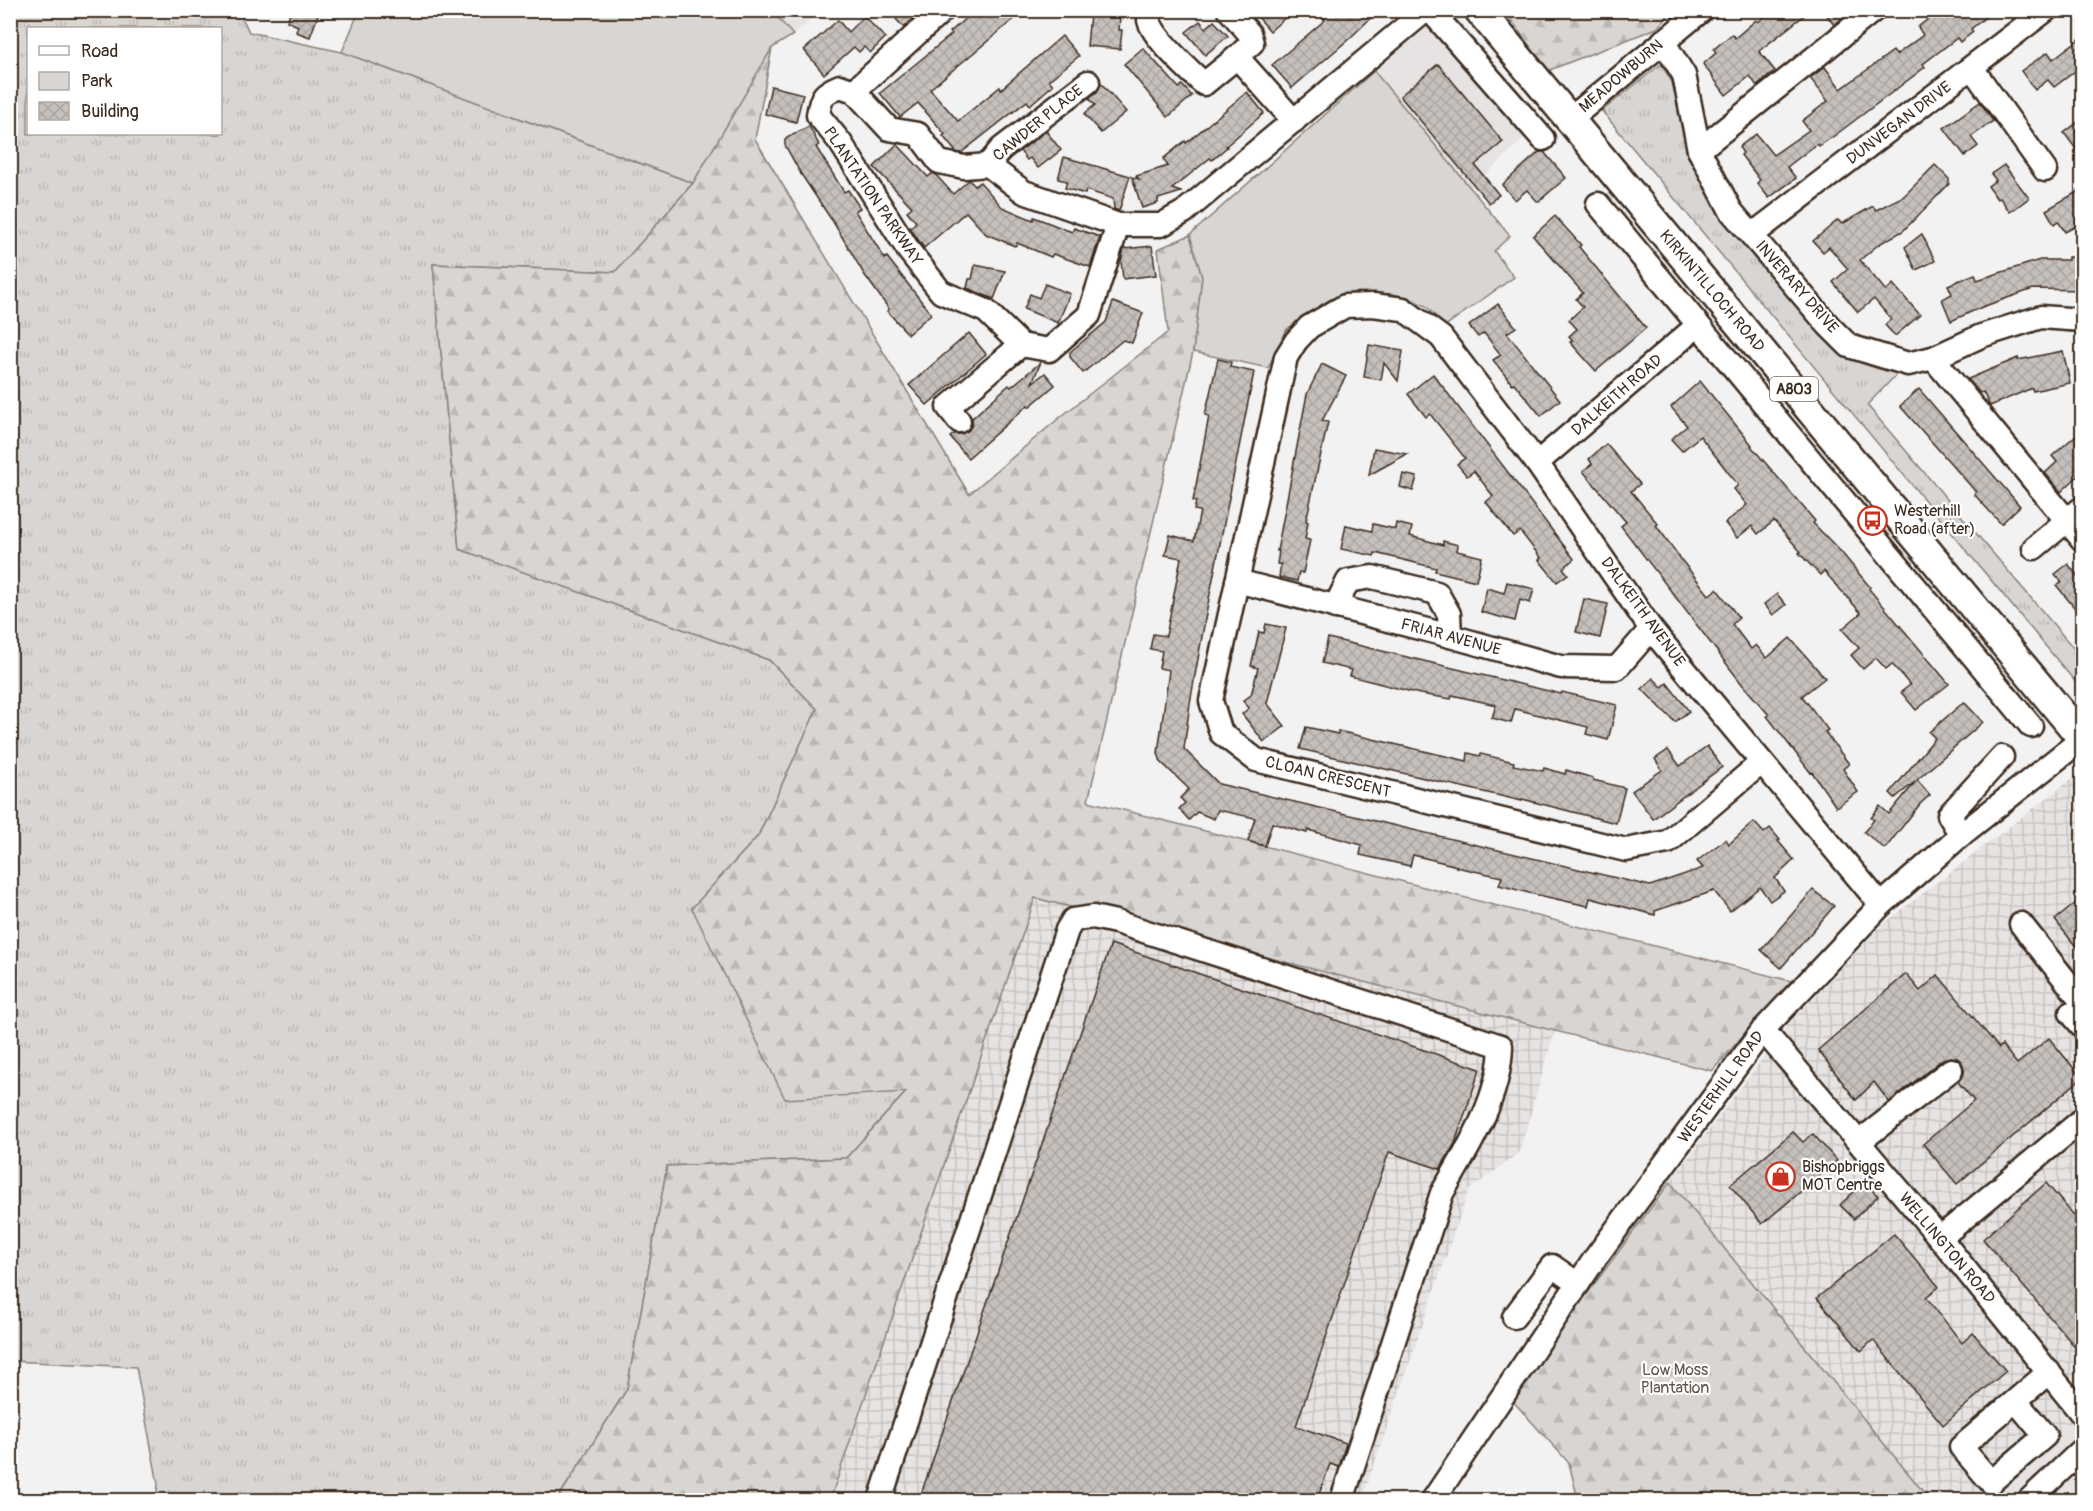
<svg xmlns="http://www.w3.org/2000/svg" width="2093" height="1511" viewBox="0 0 2093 1511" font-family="Pangolin,sans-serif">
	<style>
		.built { fill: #e6e3e2 }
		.industrial { fill: url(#industrial-grid) }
		.grass { fill: url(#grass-tufts); stroke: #8a8078; stroke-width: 1.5; fill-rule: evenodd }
		.forest { fill: url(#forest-firs); stroke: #8a8078; stroke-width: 1.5 }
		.green { fill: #d8d5d2; stroke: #8a8078; stroke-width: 1.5 }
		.building { fill: url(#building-cross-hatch); stroke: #3b2a1e; stroke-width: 1.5 }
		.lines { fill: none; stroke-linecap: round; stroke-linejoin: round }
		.minor-casing { stroke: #3b2a1e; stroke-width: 27 }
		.major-casing { stroke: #3b2a1e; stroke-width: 33 }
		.minor { stroke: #fff; stroke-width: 22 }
		.major { stroke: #fff; stroke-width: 28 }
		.labels { text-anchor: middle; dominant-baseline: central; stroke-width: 4.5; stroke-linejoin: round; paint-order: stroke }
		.shield { fill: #fff; stroke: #766a62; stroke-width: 1.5 }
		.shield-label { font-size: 15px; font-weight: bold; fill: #3b2a1e }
		.street-label { font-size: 16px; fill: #3b2a1e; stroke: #fff }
		.poi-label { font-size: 16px; fill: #3b2a1e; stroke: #fff; text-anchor: start }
		.park-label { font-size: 16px; fill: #62554b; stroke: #fff }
	</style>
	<defs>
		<pattern id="industrial-grid" width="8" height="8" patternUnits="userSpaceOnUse" patternTransform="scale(1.5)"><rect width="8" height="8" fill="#e6e3e2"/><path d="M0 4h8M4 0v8" fill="none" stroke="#c6c3c1"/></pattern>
		<pattern id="grass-tufts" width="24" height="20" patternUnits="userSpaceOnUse" patternTransform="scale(1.5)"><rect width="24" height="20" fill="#d8d5d2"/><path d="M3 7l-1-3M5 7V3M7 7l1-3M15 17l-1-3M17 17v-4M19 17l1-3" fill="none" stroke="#bab7b4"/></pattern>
		<pattern id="forest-firs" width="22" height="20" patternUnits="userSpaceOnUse" patternTransform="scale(1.5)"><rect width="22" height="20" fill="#d8d5d2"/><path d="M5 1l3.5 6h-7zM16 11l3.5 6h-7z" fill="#bab7b4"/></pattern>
		<pattern id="building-cross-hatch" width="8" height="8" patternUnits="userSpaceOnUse" patternTransform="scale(1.5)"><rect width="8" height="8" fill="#c6c0bd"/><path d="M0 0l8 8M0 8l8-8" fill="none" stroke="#aba5a2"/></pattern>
	</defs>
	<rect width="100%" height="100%" fill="#f3f2f2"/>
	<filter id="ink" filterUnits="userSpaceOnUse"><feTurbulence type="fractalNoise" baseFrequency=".0167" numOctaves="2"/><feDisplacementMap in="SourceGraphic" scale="12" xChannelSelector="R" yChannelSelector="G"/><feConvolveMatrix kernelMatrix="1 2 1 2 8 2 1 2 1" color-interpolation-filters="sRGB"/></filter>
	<g filter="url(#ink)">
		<g class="built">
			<polygon points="772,11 821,11 793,35"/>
			<polygon points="1442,11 1452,11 1542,121 1471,189 1374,71"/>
			<polygon points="2082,1409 2082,1500 1988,1500 2062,1431"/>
		</g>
		<g class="industrial">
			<polygon points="2082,771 2082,1409 2062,1431 1987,1500 1930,1500 1670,1182 1786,1027 1882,925"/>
			<polygon points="1035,898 1066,906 1117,898 1555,1031 1519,1153 1469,1190 1362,1500 830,1500"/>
		</g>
		<g class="grass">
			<path d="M16,10L239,11L249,32L342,52L693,183L615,272L433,264L459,549L769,660L817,709L758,836L692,909L907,1091L846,1158L667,1166L627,1389L557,1500H156L158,1484L136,1367L11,1361L10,15ZM28,28H220V134H28Z"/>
			<polygon points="1661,64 1672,82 1688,148 1838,347 1870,366 1898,373 1867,405 2082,658 2082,690 1602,111"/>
		</g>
		<g class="forest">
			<polygon points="1505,11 1673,11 1657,28 1547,71"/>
			<polygon points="772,48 755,139 969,494 1058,419 1168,332 1158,249 1190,235 1202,277 1193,352 1088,801 1791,981 1712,1071 1035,898 830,1500 557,1500 627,1389 667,1166 846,1158 906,1092 785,1099 692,908 758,836 817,709 769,660 459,549 433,264 615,272 693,183 680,123"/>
			<polygon points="1670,1182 1930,1500 1578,1500 1569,1463 1510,1398"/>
		</g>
		<g class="green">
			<polygon points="359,11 772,11 793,35 772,48 693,183 342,52"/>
			<polygon points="1374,71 1510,236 1494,251 1514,277 1445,326 1426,306 1409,298 1393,294 1354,292 1329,300 1287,329 1268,368 1193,352 1202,277 1190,235"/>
		</g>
		<g class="building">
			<polygon points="291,10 320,10 310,37 296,32 298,26 287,21"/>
			<polygon points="906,10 922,10 904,28 896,19"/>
			<polygon points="975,10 1025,10 930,89 958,121 1000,87 1001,89 1062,36 1079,56 1049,80 1053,85 1030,105 1027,101 961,153 956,152 943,136 945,134 918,103 900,117 880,93 952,34 950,32"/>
			<polygon points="1266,10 1294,10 1270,31 1258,17"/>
			<polygon points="1317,10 1379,10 1350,38 1292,88 1272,65 1325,20"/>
			<polygon points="1773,10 1811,10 1759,51 1775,71 1757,86 1750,76 1726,95 1703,64 1716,53 1714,49 1732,34 1735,38 1756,20 1758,22"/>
			<polygon points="1823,10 1844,11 1847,14 1834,25"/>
			<polygon points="1940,10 1994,10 1971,29 1973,32 1960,42 1957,38 1923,64 1925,67 1886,97 1834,136 1819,146 1818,144 1813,147 1787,167 1796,178 1769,198 1757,183 1760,180 1741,155 1743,153 1739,147 1756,134 1773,155 1809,130 1802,121 1828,101 1810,78 1825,67 1841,89 1893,51 1896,55 1923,35 1918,27"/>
			<polygon points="1090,14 1120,18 1119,30 1122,30 1120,49 1087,46"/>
			<polygon points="864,16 885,38 870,53 864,47 859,52 854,47 824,74 804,50 838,20 848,32"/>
			<polygon points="1200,21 1206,28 1214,21 1228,36 1205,55 1186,32"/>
			<polygon points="2082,37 2082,66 2054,87 2048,80 2035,90 2021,71 2048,52 2053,59"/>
			<polygon points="1143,48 1179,88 1182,85 1192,96 1168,117 1124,64"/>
			<polygon points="1438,64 1503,142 1475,165 1499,195 1489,203 1400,96"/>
			<polygon points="1101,83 1126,112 1101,133 1084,114 1095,105 1089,98 1097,92"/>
			<polygon points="771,86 803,94 796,122 765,114"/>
			<polygon points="1247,92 1264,113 1226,146 1227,147 1212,160 1210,158 1172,189 1181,192 1158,199 1158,203 1142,208 1132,177 1139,179 1136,176 1168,166 1163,159 1185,141 1186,143"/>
			<polygon points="1980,102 1993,121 1971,137 1978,146 1965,156 1944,128"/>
			<polygon points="2082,119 2082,157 2064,133"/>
			<polygon points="809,126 819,145 816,147 844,192 848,190 860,208 855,211 885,259 887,257 931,314 908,334 887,311 889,309 864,274 835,225 801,174 785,145 785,139"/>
			<polygon points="1046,131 1061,150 1038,168 1030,158 1027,160 1020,151"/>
			<polygon points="897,144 928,177 933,173 936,175 953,194 969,180 975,186 980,182 1002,207 1033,220 1034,217 1072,232 1074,228 1100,237 1090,267 1053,254 1051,257 1017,243 1015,246 986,234 966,212 924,248 910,228 916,222 907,211 912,207 874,167"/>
			<polygon points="1539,152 1544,152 1566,178 1538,202 1527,190 1515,200 1502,185"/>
			<polygon points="1064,157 1130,176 1119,211 1114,209 1113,199 1086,190 1085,194 1065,188 1067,181 1058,179"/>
			<polygon points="1935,165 1949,179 1949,184 1903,231 1879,244 1860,260 1886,291 1893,284 1920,315 1895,336 1885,325 1891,319 1874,299 1858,312 1833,282 1848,269 1829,247 1823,252 1813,241 1838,220 1842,224 1873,206 1876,210 1904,196"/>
			<polygon points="2004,165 2029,198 2010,212 2000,198 1997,199 1988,186 1996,180 1991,174"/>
			<polygon points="2082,189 2082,223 2065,232 2058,221 2054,224 2046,210"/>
			<polygon points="1555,216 1581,245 1579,247 1646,328 1596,371 1570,342 1573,341 1569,336 1577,329 1569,320 1583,307 1576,299 1583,293 1533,236"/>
			<polygon points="1922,234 1935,261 1916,270 1905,247"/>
			<polygon points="1152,246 1156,275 1123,279 1121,261 1124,249"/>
			<polygon points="2068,257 2082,257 2082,290 2033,289 1982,307 1951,321 1942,299 1952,294 1948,285 1975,274 1977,280 2040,260 2068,260"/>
			<polygon points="975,265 1005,271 994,299 967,288 969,279 972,279"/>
			<polygon points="1045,284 1070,294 1058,323 1024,309 1030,294 1039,298"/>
			<polygon points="1113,302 1143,313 1132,343 1123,340 1083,373 1070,357 1070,352 1106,322"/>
			<polygon points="1498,304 1516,327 1507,333 1560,400 1541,416 1514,383 1512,384 1493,360 1501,355 1484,333 1478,337 1469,326"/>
			<polygon points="969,333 986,354 927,405 909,385"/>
			<polygon points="1369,345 1403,351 1398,381 1384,363 1381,380 1364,377"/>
			<polygon points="2063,351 2070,383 2033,391 2032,388 1990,406 1983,392 1980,393 1968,379 2018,358 2018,360"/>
			<polygon points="1218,359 1231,362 1230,367 1254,372 1207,609 1190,703 1184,749 1219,784 1650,886 1703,868 1697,861 1726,839 1729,844 1754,822 1764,833 1770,828 1780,840 1778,841 1794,860 1775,878 1784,891 1770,901 1760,887 1730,911 1714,891 1655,911 1655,915 1590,898 1588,906 1529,893 1499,885 1502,877 1456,867 1457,866 1413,855 1410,866 1360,855 1362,845 1308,830 1307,833 1272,823 1265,846 1248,841 1255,818 1218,810 1214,819 1197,812 1189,820 1179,809 1185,803 1180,798 1189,789 1161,762 1158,753 1169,670 1159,668 1162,651 1150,649 1153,634 1166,636 1181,558 1165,555 1170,535 1194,541 1200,511 1194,510 1196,502 1193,501 1209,416 1205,415"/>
			<polygon points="1041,362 1032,383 1045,373 1055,385 1029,407 1028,405 968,458 950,437 954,434 961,434 968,431 972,425 972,418 1009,385 1011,387"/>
			<polygon points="1322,364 1346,376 1322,421 1328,422 1306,521 1308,522 1305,539 1310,540 1303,573 1299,572 1297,581 1279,577 1281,564 1277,564 1279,551 1277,551 1307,394"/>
			<polygon points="1433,374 1574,559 1563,568 1568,574 1557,582 1539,560 1541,558 1520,531 1513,536 1486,502 1493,496 1474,471 1467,476 1457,464 1465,458 1430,414 1426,417 1408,394"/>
			<polygon points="1700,381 1752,445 1751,446 1815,521 1813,523 1842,553 1870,587 1869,589 1949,684 1916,710 1901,692 1910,685 1892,664 1886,669 1876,658 1863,669 1851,655 1859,648 1842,629 1861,613 1824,571 1820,575 1799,553 1801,552 1774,521 1758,534 1752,526 1737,538 1725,523 1747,505 1734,489 1738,485 1700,436 1682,451 1671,439 1687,426 1671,407"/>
			<polygon points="1919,389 2020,506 2001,524 1974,494 1976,492 1900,406"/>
			<polygon points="2082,430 2082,472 2061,492 2045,473 2057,462 2052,456"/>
			<polygon points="1606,444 1640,484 1631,491 1658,524 1656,525 1683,562 1709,595 1717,589 1739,618 1732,624 1751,649 1756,645 1767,658 1790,638 1825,678 1802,696 1828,730 1825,732 1849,764 1843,769 1858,792 1836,807 1812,772 1811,773 1767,716 1769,715 1742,684 1621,526 1626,522 1583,471 1592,464 1589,459"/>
			<polygon points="1374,448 1407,454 1369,475"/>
			<polygon points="1403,474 1417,477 1413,491 1400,487"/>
			<polygon points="1396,523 1412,527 1410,536 1443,545 1443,541 1458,545 1457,551 1482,557 1476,581 1435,571 1436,568 1375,553 1374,556 1341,549 1346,525 1372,531 1373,524 1395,529"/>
			<polygon points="2068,564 2082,581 2082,617 2057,586 2062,582 2055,574"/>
			<polygon points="1507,582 1534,589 1530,603 1520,600 1515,621 1481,612 1487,588 1504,593"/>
			<polygon points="1777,594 1786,605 1773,615 1764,604"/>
			<polygon points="1584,599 1608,604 1600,638 1576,632"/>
			<polygon points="1266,624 1286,628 1267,703 1285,726 1264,742 1242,714 1249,708 1243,701 1251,695 1258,668 1251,666 1259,632 1264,633"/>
			<polygon points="1328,638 1561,694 1562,692 1617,705 1608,740 1586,734 1588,727 1515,709 1511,723 1492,718 1496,705 1452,695 1451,699 1420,694 1350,676 1352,670 1322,663"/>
			<polygon points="1653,678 1662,687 1667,683 1689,711 1675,722 1642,689"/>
			<polygon points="1964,702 1983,722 1917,780 1930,795 1920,804 1885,849 1864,832 1874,820 1871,818 1880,806 1889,814 1916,781 1895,798 1890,793 1935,738 1929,732"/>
			<polygon points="1306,727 1338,734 1338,731 1467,761 1468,753 1480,756 1481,754 1514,762 1513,765 1543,771 1544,768 1565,774 1566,770 1593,778 1593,780 1625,788 1616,823 1522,799 1522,801 1300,749"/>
			<polygon points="1707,746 1722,767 1653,819 1632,791 1662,770 1655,759 1668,750 1680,766"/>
			<polygon points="1813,890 1834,906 1781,968 1761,950"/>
			<polygon points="2082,898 2082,954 2055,920"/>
			<polygon points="1111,944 1480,1069 1455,1143 1440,1169 1389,1152 1296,1426 1346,1443 1339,1467 1330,1464 1317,1500 919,1500"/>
			<polygon points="1906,974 1920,991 1938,975 1999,1048 2002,1045 2017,1064 2049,1038 2082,1078 1957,1184 1923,1144 1974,1101 1958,1082 1964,1074 1964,1068 1961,1061 1957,1058 1950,1057 1943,1059 1889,1102 1874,1082 1856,1100 1818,1050"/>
			<polygon points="1793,1132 1803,1142 1813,1134 1837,1161 1762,1224 1730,1185"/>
			<polygon points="1864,1182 1878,1196 1854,1219 1840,1205"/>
			<polygon points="2046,1183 2082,1225 2082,1355 1983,1239"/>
			<polygon points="1894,1234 1939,1287 1926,1297 1962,1343 1973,1333 2006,1371 1943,1425 1873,1340 1861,1351 1817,1298"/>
		</g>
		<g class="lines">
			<defs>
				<g id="minor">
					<path d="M1150,10C1150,12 1149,19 1149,20C1153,38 1190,71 1204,84L1237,57L1294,121"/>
					<polyline points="1229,10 1249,33 1252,43 1237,57"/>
					<polyline points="1430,10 1543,139"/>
					<polyline points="1663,41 1684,75 1699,150 1731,211 1829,326 1849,346 1908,364 1933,358 1981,336 2041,317 2082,320"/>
					<polyline points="1972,68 2045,170"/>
					<polyline points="854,91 943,10"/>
					<polyline points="1569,120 1702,10"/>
					<polyline points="1699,150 1874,10"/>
					<polyline points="988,165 1001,149 1088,82"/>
					<polyline points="1598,204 2031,726"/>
					<path d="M1118,225L1089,315L1049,350L1021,345L986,311L941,292L909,251L840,142L818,115C821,96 823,93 840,86L854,91L889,129L918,134L939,162L964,167L988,165L1024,192L1118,225H1161L1184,212L1426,10"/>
					<polyline points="1752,235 2046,10"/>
					<polyline points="1933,358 2082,539"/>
					<polyline points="959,421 948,407 1021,345"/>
					<polyline points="1537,463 1697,326"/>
					<polyline points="2034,548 2082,508"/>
					<polyline points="1237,581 1450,636 1561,667 1617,668 1651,629"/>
					<polyline points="1335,607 1348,581 1372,577 1437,593 1449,614 1450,636"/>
					<polyline points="1762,762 1668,842 1626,850 1256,760 1221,733 1211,701 1286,357 1296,341 1309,327 1345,306 1373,305 1403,309 1441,337 1537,463 1651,629 1881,905"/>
					<polyline points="1961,835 1949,815 2002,757"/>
					<polyline points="2021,924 2082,1001"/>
					<polyline points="2071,1013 2082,1026"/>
					<polyline points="1763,1030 1940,1238 2082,1414"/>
					<polyline points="1859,1142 1951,1070"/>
					<polyline points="1940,1238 2082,1120"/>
					<polyline points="1514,1317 1552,1266 1578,1284"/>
					<polyline points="2016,1401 2045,1436 1991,1482 1961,1447 2049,1372"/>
					<path d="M880,1500L1067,930L1073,920L1093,917L1116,922L1501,1046C1500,1098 1468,1149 1442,1193L1342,1500"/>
					<polyline points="1433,1500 1596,1257 1763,1030 1881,905 1961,835 2082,739"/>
					<polyline points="2029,1500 2082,1450"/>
				</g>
				<polyline id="major" points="1479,10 2082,738"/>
			</defs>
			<use href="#minor" class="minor-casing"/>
			<use href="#major" class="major-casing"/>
			<use href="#minor" class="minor"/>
			<use href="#major" class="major"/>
		</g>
	</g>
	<defs>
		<symbol id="bus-ring" viewBox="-11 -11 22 22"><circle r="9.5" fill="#fff" stroke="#c8321e" stroke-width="1.5"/><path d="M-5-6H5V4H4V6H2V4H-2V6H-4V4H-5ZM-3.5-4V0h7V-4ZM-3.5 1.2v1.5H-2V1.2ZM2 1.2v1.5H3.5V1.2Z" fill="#c8321e"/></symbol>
		<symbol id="shop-ring" viewBox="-11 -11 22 22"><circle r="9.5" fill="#fff" stroke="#c8321e" stroke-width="1.5"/><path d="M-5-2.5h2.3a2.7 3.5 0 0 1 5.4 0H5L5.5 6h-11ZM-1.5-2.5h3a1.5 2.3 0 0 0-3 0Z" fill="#c8321e"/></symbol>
	</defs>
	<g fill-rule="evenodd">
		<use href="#bus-ring" x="1856" y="504" width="33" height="33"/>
		<use href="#shop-ring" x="1764" y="1160" width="33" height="33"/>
	</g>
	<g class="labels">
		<rect class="shield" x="1770" y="377" width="48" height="24" rx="4.5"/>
		<g class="shield-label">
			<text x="1794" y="389">A803</text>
		</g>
		<g class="street-label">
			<text transform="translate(1621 76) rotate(-40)">MEADOWBURN</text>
			<text transform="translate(1038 123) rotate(-39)">CAWDER PLACE</text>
			<text transform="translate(1899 123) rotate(-37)">DUNVEGAN DRIVE</text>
			<text transform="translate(873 196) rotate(56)">PLANTATION PARKWAY</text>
			<text transform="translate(1797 287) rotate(49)">INVERARY DRIVE</text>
			<text transform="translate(1712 291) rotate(50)">KIRKINTILLOCH ROAD</text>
			<text transform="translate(1617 395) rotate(-41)">DALKEITH ROAD</text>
			<text transform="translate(1643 612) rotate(54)">DALKEITH AVENUE</text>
			<text transform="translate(1451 637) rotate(15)">FRIAR AVENUE</text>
			<text transform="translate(1328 777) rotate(14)">CLOAN CRESCENT</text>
			<text transform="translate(1721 1087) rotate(-54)">WESTERHILL ROAD</text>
			<text transform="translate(1947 1248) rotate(50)">WELLINGTON ROAD</text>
		</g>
		<g class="poi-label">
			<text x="1894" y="511">Westerhill<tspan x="1894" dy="18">Road (after)</tspan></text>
			<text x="1802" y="1167">Bishopbriggs<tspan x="1802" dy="18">MOT Centre</tspan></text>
		</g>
		<g class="park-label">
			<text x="1675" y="1370">Low Moss<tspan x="1675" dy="18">Plantation</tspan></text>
		</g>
	</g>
	<rect width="2093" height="1511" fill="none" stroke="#fff" stroke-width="36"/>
	<rect x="18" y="18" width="2057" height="1475" fill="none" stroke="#3b2a1e" stroke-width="2" filter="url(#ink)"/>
	<rect x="27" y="27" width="195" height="108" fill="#ffffff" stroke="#b1aaa5" stroke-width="1.5"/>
	<rect x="39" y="46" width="30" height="9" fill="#ffffff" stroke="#b1aaa5" stroke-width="1.5"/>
	<text x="81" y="57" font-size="18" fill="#3b2a1e">Road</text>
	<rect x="39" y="72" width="30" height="18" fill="#d8d5d2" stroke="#b1aaa5" stroke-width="1.5"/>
	<text x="81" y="87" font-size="18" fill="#3b2a1e">Park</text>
	<rect x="39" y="102" width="30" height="18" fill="url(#building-cross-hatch)" stroke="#b1aaa5" stroke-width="1.5"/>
	<text x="81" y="117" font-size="18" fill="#3b2a1e">Building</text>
</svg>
